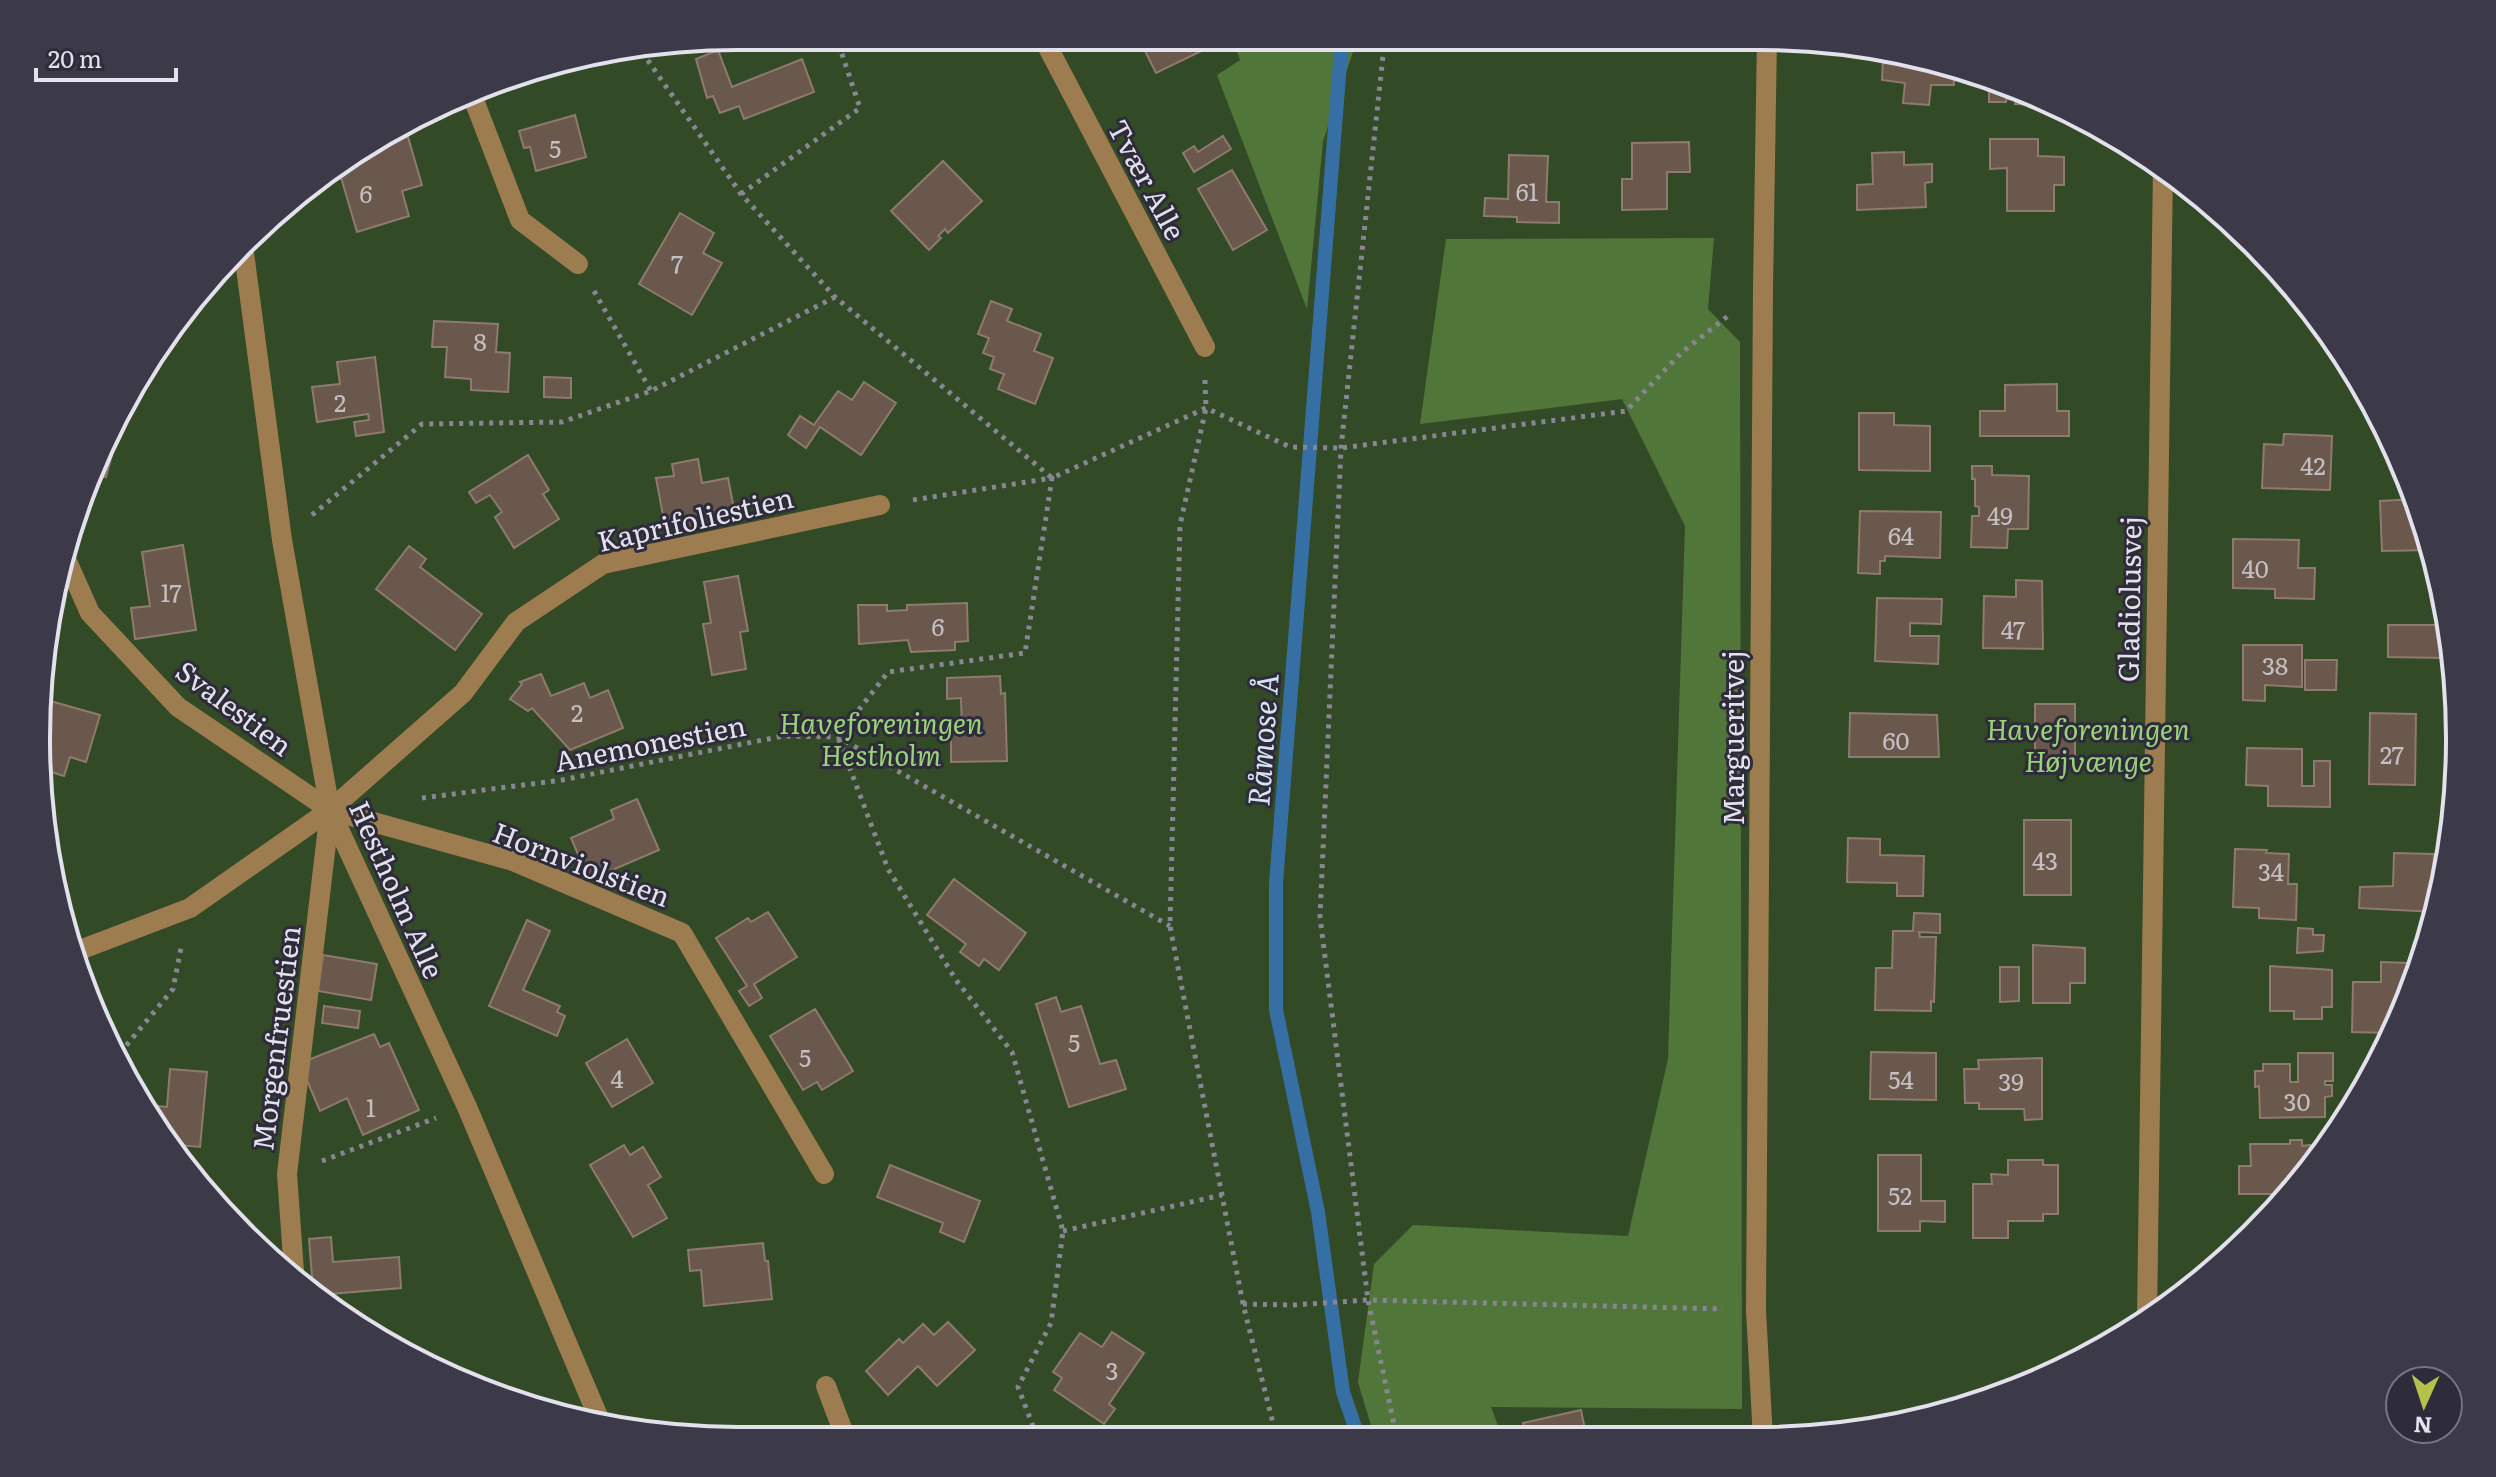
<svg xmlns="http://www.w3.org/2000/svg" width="2496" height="1477" viewBox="0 0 2496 1477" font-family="Literata,serif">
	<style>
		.green { fill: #334a26 }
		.forest { fill: #507739 }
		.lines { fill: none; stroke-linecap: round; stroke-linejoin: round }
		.stream { stroke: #366fa3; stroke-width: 14 }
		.building { fill: #6a584d; stroke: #8e7a6e; stroke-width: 2 }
		.path { stroke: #898694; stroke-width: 5; stroke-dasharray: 4 6; stroke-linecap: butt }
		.minor { stroke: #9d7d50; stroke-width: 20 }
		.labels { text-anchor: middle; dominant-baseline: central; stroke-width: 6; stroke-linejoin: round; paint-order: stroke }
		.number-label { font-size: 24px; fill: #c5bfc4 }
		.street-label { font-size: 28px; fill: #e3e1ec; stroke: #2e2b3b }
		.park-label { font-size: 28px; font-style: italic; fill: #9ad27a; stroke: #2e2b3b }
		.water-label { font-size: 30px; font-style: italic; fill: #d6e5f4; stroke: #2e2b3b }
		.rim { fill: none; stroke: #e3e1ec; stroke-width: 4 }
	</style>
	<rect width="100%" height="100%" fill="#383546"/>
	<polygon class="green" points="739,36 1804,38 1984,73 2148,155 2255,242 2342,349 2407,470 2447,602 2460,739 2446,876 2406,1008 2341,1129 2221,1266 2108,1347 1983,1404 1804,1439 692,1439 512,1404 348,1322 181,1166 73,965 36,739 73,513 155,348 311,181 513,73"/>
	<g class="forest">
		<polygon points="1232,37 1358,37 1323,141 1307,309 1217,75 1240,60"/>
		<polygon points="1714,238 1708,309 1740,342 1742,1409 1491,1407 1503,1439 1375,1439 1358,1382 1374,1264 1413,1225 1628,1236 1668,1059 1685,526 1622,399 1420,424 1446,239"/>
	</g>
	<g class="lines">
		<polyline class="stream" points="1342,37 1276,883 1276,1010 1318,1212 1343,1392 1359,1439"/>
	</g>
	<g class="building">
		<polygon points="1138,37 1220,37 1222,41 1156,73"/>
		<polygon points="1513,37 1591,37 1591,46 1513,42"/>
		<polygon points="718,50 732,87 802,59 814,92 744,119 739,106 720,113 713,96 707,98 696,59"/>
		<polygon points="1874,51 1953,67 1954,85 1931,85 1929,105 1903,103 1905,83 1882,80 1883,58 1873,57"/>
		<polygon points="1989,76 2047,105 2015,104 2016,100 2006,99 2006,102 1989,102"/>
		<polygon points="575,115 586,157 536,171 530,147 524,148 519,131"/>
		<polygon points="1223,136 1231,149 1194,172 1183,153 1194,146 1198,152"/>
		<polygon points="408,137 422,185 402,191 409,216 357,232 338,167 387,141"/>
		<polygon points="1990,139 2038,139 2038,156 2064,157 2064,185 2054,185 2054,211 2007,211 2007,168 1990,169"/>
		<polygon points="1689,142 1690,172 1667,172 1667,209 1622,210 1622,179 1632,179 1632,143"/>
		<polygon points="1904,152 1904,165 1932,164 1932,182 1925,183 1926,207 1857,210 1857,185 1873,184 1872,153"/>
		<polygon points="1509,155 1548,156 1546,202 1559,202 1559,223 1517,222 1517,217 1484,216 1485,198 1508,199"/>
		<polygon points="943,161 982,201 948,233 945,229 938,236 941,238 929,250 891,211"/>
		<polygon points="1232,170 1267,230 1233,250 1198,189"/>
		<polygon points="680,213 714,233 703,253 722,263 692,315 639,284"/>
		<polygon points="991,301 1012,309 1007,321 1041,334 1034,351 1053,358 1035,404 998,389 1004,374 990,369 994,357 983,353 989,338 978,334"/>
		<polygon points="434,321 498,324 496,352 510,353 508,392 471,390 471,379 445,377 447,347 432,347"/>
		<polygon points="375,357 384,432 356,436 354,422 369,420 368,414 317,422 312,387 340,384 337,362"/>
		<polygon points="544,377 571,378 571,398 544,397"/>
		<polygon points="864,382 896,403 861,455 820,427 806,448 788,435 800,416 814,425 838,391 852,400"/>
		<polygon points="2057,384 2057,411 2069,411 2069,436 1980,436 1980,411 2005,411 2005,385"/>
		<polygon points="1859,413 1894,413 1894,425 1930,426 1930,471 1859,470"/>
		<polygon points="2284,434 2332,436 2330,490 2262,488 2264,444 2283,445"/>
		<polygon points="105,449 113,451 106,477 93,474"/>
		<polygon points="528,455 549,490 543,494 559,519 514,548 495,517 502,512 490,495 476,503 469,492"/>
		<polygon points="698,459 702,483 728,478 736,519 684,529 682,517 664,521 656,478 674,476 672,464"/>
		<polygon points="1972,466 1992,466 1992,475 2029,476 2028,529 2008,529 2007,548 1971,547 1972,516 1979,516 1979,507 1975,506 1975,479 1972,479"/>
		<polygon points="2416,499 2431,550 2382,551 2380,501"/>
		<polygon points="1860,511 1941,512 1940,558 1885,556 1885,561 1880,561 1880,574 1858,573"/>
		<polygon points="2233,539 2299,540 2298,568 2315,568 2314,599 2275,598 2275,589 2233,588"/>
		<polygon points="183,545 196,630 135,639 131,608 150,606 142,552"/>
		<polygon points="409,546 426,559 420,567 482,614 455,650 376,589"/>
		<polygon points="738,576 748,631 740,632 746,669 712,675 703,624 711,623 704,582"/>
		<polygon points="2016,580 2042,581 2043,649 1983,648 1984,596 2016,597"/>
		<polygon points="1877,598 1942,599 1941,624 1910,623 1910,636 1939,636 1938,664 1875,661"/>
		<polygon points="967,603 968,641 955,642 955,650 911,652 908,640 859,644 858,605 887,605 887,611 907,610 907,605"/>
		<polygon points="2388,625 2444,625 2444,658 2388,657"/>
		<polygon points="2243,645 2302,645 2302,687 2265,685 2265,701 2243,700"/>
		<polygon points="2305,660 2337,660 2336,690 2305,690"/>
		<polygon points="541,674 551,696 584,683 590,698 608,690 623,728 570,750 532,708 528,711 510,699 522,684 520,682"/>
		<polygon points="1000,676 1001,694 1005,693 1007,761 951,762 951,734 962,733 961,698 947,699 947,678"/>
		<polygon points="43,699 100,715 86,762 70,757 64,776 41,769 36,739"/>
		<rect x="2035" y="704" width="40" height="56"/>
		<polygon points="1850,713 1937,715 1939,757 1849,757"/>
		<polygon points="2370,713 2416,714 2415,785 2369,784"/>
		<polygon points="2247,748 2302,749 2302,786 2314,786 2314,761 2330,761 2330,807 2268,806 2268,786 2246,785"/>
		<polygon points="637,799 659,850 589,880 571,838 614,819 611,810"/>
		<rect x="2024" y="820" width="47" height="75"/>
		<polygon points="1848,838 1880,839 1880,855 1924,856 1923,896 1897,896 1897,883 1847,882"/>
		<polygon points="2235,849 2267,850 2266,853 2289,854 2288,884 2297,884 2296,920 2259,918 2259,908 2233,907"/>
		<polygon points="2394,853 2434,854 2433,876 2446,876 2436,912 2359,908 2360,887 2393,886"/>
		<polygon points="954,879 1026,933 999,970 984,959 979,966 960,952 966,944 927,915"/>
		<polygon points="768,912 797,957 754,984 762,998 749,1006 739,991 747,986 716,938 748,918 751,922"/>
		<polygon points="1914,913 1940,914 1940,933 1919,932 1920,937 1936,937 1934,1002 1931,1001 1931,1011 1875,1010 1876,968 1892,968 1893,931 1913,931"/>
		<polygon points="527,920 550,931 523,990 560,1006 557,1012 565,1016 557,1036 489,1006"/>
		<polygon points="2298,928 2313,929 2313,935 2324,935 2323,951 2297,953"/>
		<polygon points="2033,945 2085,948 2085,983 2070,983 2070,1003 2033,1003"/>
		<polygon points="323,955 377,964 371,1000 318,991"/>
		<polygon points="2381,962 2409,963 2408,984 2414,984 2406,1008 2393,1033 2352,1032 2353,982 2381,982"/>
		<polygon points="2270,966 2332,970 2332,1007 2322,1007 2322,1019 2294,1019 2294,1011 2270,1011"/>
		<polygon points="2000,967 2019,967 2019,1001 2000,1002"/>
		<polygon points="1056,997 1061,1012 1081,1006 1100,1064 1116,1060 1126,1089 1069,1107 1036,1004"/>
		<polygon points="324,1006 360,1011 358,1028 322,1023"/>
		<polygon points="815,1009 853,1071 822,1090 817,1082 803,1090 770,1036"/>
		<polygon points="374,1034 380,1047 389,1043 419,1110 363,1135 347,1098 320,1111 306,1078 308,1060"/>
		<polygon points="627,1039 653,1083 612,1107 586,1063"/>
		<polygon points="1871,1052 1936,1053 1936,1100 1870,1099"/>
		<polygon points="2298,1053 2333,1053 2333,1081 2325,1081 2325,1085 2332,1085 2332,1096 2325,1097 2325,1117 2260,1118 2259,1086 2255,1087 2255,1071 2263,1071 2263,1064 2290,1064 2290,1082 2298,1082"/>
		<polygon points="2042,1058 2042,1119 2025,1120 2024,1109 1979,1109 1979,1103 1965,1103 1964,1069 1979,1069 1978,1060"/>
		<polygon points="170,1069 207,1072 200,1147 169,1144 148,1105 167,1107"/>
		<polygon points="2290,1140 2302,1140 2302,1146 2310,1145 2311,1164 2284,1194 2239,1194 2239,1166 2251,1166 2250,1144 2290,1144"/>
		<polygon points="624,1145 630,1155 643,1147 661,1177 648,1185 667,1218 633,1237 590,1165"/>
		<polygon points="1878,1155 1921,1155 1921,1201 1945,1201 1945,1222 1920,1221 1920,1231 1878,1231"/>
		<polygon points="2008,1160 2043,1160 2043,1165 2058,1165 2058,1214 2043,1214 2043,1221 2008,1221 2008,1238 1973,1238 1973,1184 1992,1184 1991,1174 2008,1175"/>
		<polygon points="890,1165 980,1201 964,1242 940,1232 943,1223 877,1197"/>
		<polygon points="331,1237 333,1262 399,1257 401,1288 318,1295 313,1289 309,1239"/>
		<polygon points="763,1243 765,1261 768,1261 772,1299 704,1306 701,1270 690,1271 688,1250"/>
		<polygon points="948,1322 975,1350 937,1386 918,1366 888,1395 866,1371 899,1339 903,1343 923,1324 934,1335"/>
		<polygon points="1112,1332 1144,1353 1109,1404 1115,1409 1104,1424 1054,1390 1062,1378 1053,1372 1080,1333 1102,1347"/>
		<polygon points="1581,1410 1587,1439 1527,1439 1523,1423"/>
	</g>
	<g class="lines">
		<g class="path">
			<polyline points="1385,37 1341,448 1320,917 1368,1300 1397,1439"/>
			<polyline points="642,52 741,194 835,297 1052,478 1206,408 1290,447 1341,448 1626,411 1682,352 1728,316"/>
			<polyline points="741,194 860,108 836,36"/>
			<polyline points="594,291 651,391"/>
			<polyline points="1205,380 1206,408 1180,525 1170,926 1243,1304 1277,1439"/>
			<polyline points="913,500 1052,478 1025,653 888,672 838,737 888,869 956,980 1012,1052 1063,1231 1051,1323 1018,1387 1038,1439"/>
			<polyline points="312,515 422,424 562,422 651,391 835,297"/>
			<polyline points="422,798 562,780 783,736 838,737 1170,926"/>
			<polyline points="120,1053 173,989 181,948"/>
			<polyline points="322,1161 436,1118"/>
			<polyline points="1063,1231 1222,1195"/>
			<polyline points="1243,1304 1293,1305 1368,1300 1723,1309"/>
		</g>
		<g class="minor">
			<polyline points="1042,36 1205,347"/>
			<polyline points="472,95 520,220 578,264"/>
			<polyline points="244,253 282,540 330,810 467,1107 600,1421"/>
			<polyline points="66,559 90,613 178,707 330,810 513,861 682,933 824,1174"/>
			<polyline points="72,953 190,908 330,810 463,693 516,622 603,564 880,505"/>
			<polyline points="294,1272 287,1174 330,810"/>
			<polyline points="2147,1319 2163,167"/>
			<polyline points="826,1386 846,1439"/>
			<polyline points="1763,1439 1756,1310 1763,287 1767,37"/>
		</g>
	</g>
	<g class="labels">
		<g class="number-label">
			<text x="555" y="147">5</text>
			<text x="1527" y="190">61</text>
			<text x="366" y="192">6</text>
			<text x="677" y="262">7</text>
			<text x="480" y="340">8</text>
			<text x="340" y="401">2</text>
			<text x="2313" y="464">42</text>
			<text x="2000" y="514">49</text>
			<text x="1901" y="534">64</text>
			<text x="2255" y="567">40</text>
			<text x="171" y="591">17</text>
			<text x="938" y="625">6</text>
			<text x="2013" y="628">47</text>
			<text x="2275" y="664">38</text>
			<text x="577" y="711">2</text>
			<text x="1896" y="739">60</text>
			<text x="2392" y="753">27</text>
			<text x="2045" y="859">43</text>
			<text x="2271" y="870">34</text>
			<text x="1074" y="1041">5</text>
			<text x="805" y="1056">5</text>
			<text x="617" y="1077">4</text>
			<text x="1901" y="1078">54</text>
			<text x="2011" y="1080">39</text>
			<text x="2297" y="1100">30</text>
			<text x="371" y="1106">1</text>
			<text x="1900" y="1194">52</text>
			<text x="1112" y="1369">3</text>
		</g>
		<g class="street-label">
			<text transform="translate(1148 179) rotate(62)">Tvær Alle</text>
			<text transform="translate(695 518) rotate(-13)">Kaprifoliestien</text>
			<text transform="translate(2128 599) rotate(-89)">Gladiolusvej</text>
			<text transform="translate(235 707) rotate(37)">Svalestien</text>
			<text transform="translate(1732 738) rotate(-90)">Margueritvej</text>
			<text transform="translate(650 742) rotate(-11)">Anemonestien</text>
			<text transform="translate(582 863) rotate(21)">Hornviolstien</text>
			<text transform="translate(398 889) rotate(66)">Hestholm Alle</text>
			<text transform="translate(275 1038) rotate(-83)">Morgenfruestien</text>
		</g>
		<g class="park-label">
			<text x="881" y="722">Haveforeningen<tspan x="881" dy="32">Hestholm</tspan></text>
			<text x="2088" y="728">Haveforeningen<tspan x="2088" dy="32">Højvænge</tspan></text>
		</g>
		<g class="water-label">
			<text transform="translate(1261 740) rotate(-86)">Råmose Å</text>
		</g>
	</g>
	<path d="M0 0H2496V1477H0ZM738 50H1758A688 688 0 0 1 2446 738V739A688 688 0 0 1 1758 1427H738A688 688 0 0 1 50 739V738A688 688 0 0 1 738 50Z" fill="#3c3a49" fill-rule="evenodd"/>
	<path class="rim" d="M738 50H1758A688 688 0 0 1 2446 738V739A688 688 0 0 1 1758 1427H738A688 688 0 0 1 50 739V738A688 688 0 0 1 738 50Z"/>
	<g transform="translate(2424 1405) rotate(183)"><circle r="38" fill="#2e2b3b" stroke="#767482" stroke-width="2"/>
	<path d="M0-6L14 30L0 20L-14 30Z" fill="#b5c24a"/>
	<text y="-12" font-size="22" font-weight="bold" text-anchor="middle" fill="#e3e1ec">N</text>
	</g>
	<path d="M36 68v12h140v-12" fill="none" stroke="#e3e1ec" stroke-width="4"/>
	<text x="48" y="68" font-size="24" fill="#e3e1ec" stroke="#2e2b3b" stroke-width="6" paint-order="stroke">20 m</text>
</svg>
